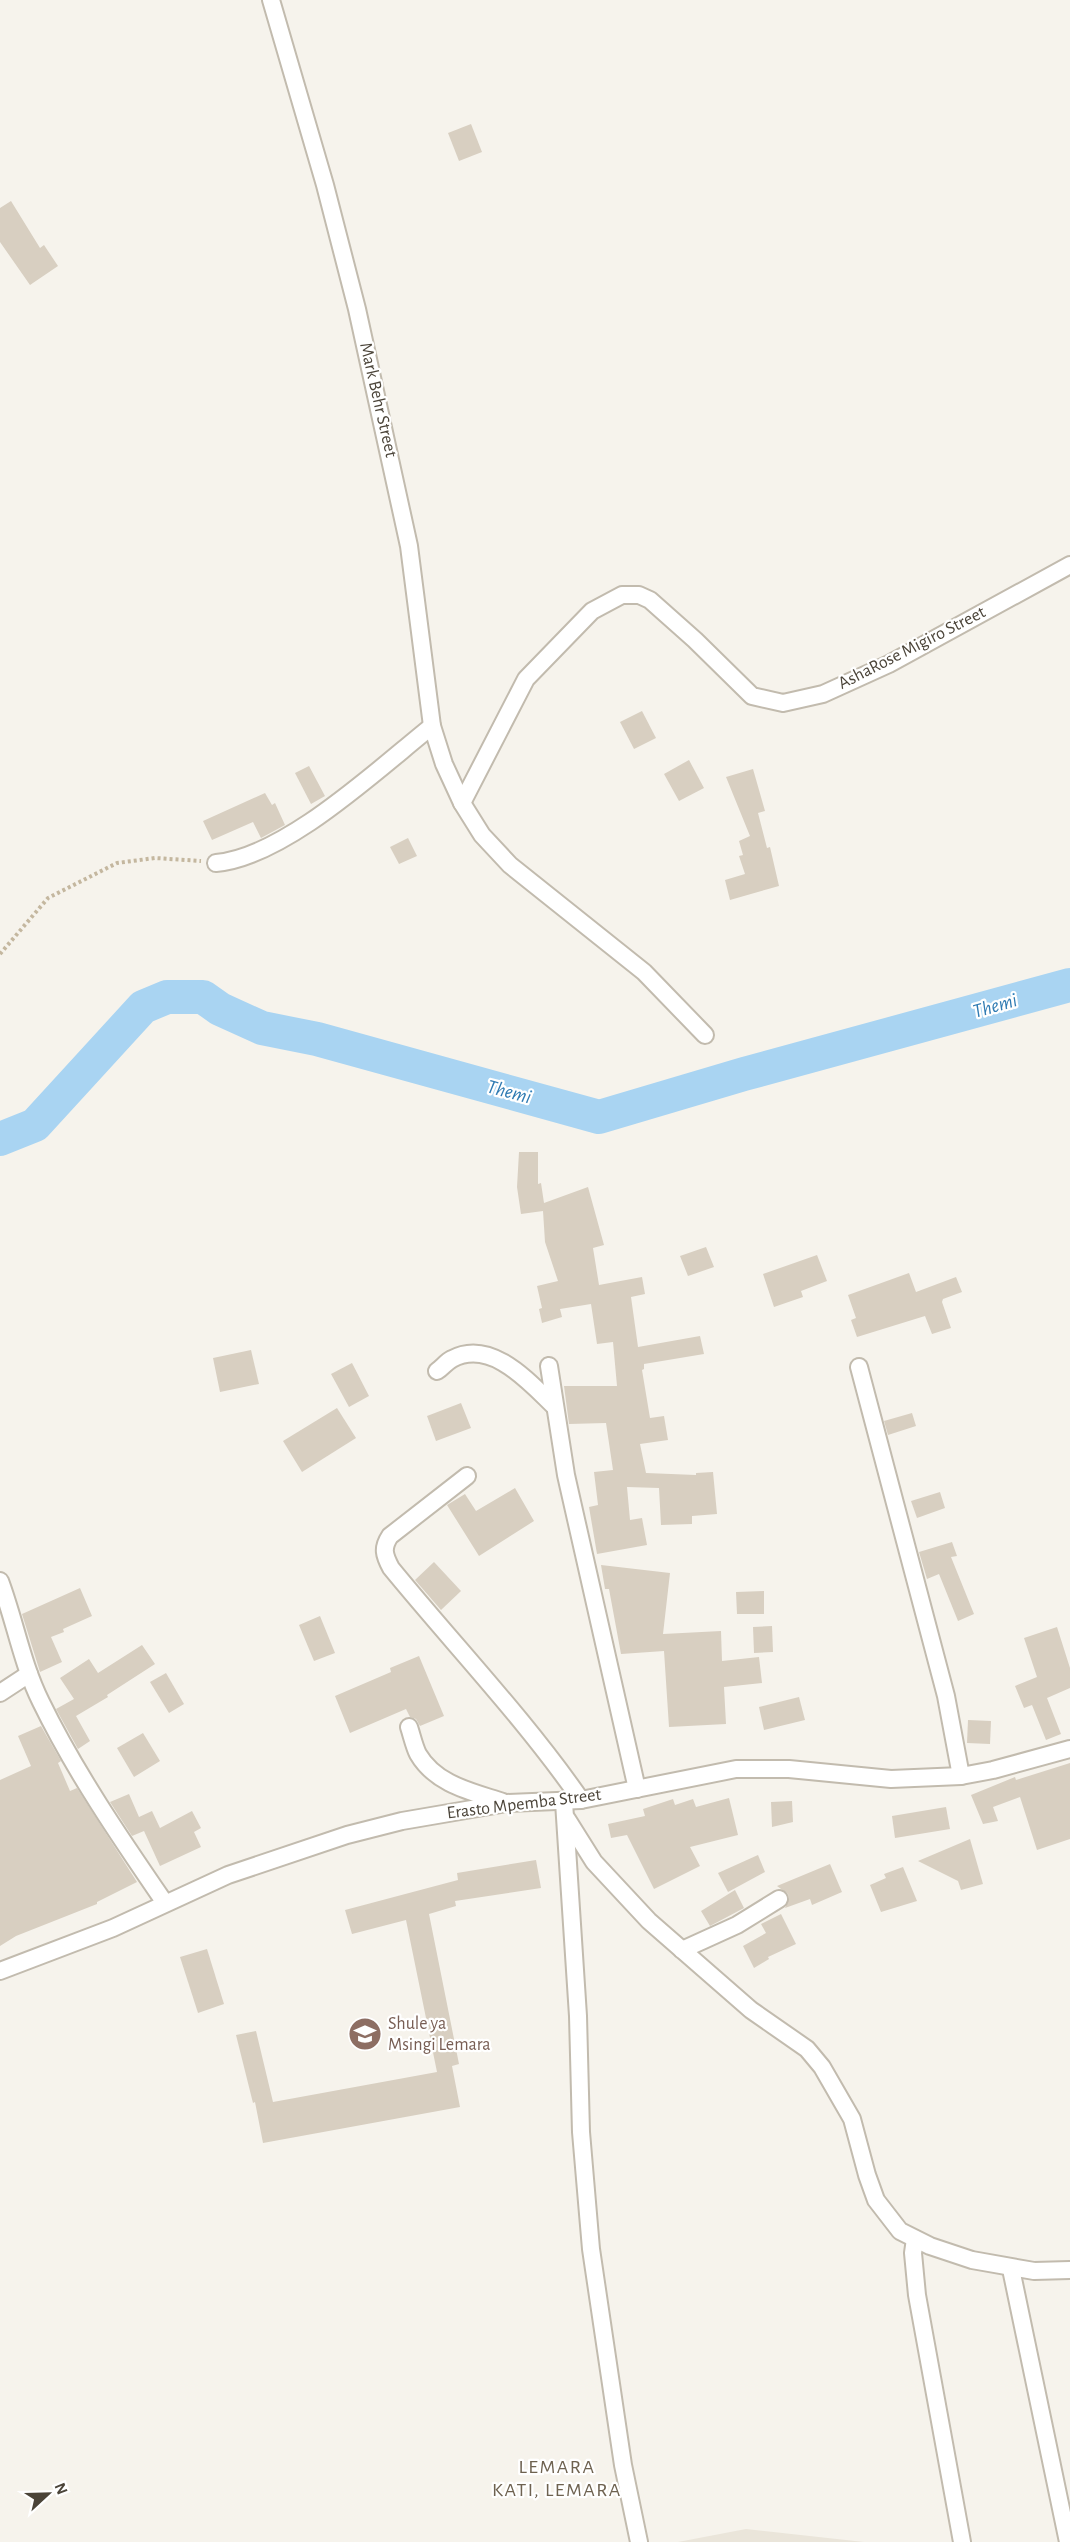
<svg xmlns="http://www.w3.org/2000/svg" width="1070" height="2542" viewBox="0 0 1070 2542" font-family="'Alegreya Sans',sans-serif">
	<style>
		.residential { fill: #eae5da }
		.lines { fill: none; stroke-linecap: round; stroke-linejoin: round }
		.river { stroke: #a9d4f2; stroke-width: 34 }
		.building { fill: #d8cfc1 }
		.minor-casing { stroke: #c2bbae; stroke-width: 20 }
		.path { stroke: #c4b79f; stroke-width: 4; stroke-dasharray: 3 3; stroke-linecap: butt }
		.minor { stroke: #fff; stroke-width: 16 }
		.labels { text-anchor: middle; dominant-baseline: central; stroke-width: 4.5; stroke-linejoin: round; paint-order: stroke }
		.street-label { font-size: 18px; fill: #4b4439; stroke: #fff }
		.education-label { font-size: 18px; fill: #785e54; stroke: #fff; text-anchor: start }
		.water-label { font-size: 20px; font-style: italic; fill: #2e7ab2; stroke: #fff }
		.neighbourhood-label { font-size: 20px; letter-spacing: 1.5px; fill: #6e6250; stroke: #fff }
	</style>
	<rect width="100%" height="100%" fill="#f6f3ec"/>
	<polygon class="residential" points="746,2529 864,2542 678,2542"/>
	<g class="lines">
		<polyline class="river" points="0,1139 35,1125 143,1007 167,997 203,997 220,1009 262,1028 317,1039 599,1117 744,1074 1070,985"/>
	</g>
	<g class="building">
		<polygon points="471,124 482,152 459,161 448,133"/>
		<polygon points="11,201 40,248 44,245 58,266 30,285 0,242 0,208"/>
		<polygon points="642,711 656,738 634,749 620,722"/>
		<polygon points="689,760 704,788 679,801 664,774"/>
		<polygon points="309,766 325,796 311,804 295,773"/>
		<polygon points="753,769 765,811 758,813 767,848 770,847 779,886 730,900 725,880 745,874 739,856 743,855 739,841 750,836 726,777"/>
		<polygon points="265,793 272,805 275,803 285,825 261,838 253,822 212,840 203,821"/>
		<polygon points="408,838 417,856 399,864 390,847"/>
		<polygon points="519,1152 538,1152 538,1184 541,1183 544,1203 588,1187 604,1245 593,1248 599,1285 642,1277 645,1294 631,1297 638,1347 700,1336 704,1354 644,1364 644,1369 642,1370 650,1418 664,1416 668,1440 640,1444 646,1473 696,1475 696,1473 713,1472 717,1514 692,1516 692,1524 661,1525 659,1488 627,1487 630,1520 642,1518 647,1545 597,1554 589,1507 598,1505 594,1472 613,1470 606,1423 569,1424 564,1386 617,1386 613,1342 597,1344 591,1304 560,1309 562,1317 542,1323 539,1309 542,1308 537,1286 558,1281 545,1242 543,1211 521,1214 517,1187"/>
		<polygon points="706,1247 714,1267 688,1276 680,1256"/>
		<polygon points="817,1255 827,1281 801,1291 803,1297 774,1307 763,1274"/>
		<polygon points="909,1273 916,1292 956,1277 962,1292 943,1299 942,1302 951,1328 932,1334 925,1316 857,1337 851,1320 856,1318 848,1295"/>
		<polygon points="251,1350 259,1384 220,1392 213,1358"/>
		<polygon points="352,1363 369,1396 349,1407 331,1374"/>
		<polygon points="461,1403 471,1428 436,1441 427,1416"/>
		<polygon points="337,1408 356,1438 302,1472 283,1441"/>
		<polygon points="912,1413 916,1426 888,1435 884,1421"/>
		<polygon points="515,1488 534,1521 479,1556 447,1505 465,1494 476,1511"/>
		<polygon points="940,1492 945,1508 917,1518 911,1501"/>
		<polygon points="952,1542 957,1556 951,1557 974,1614 958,1621 939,1574 927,1579 919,1552"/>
		<polygon points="434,1562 461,1591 441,1610 415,1580"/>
		<polygon points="601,1565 670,1573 663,1634 721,1631 722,1661 759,1657 762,1683 724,1687 726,1724 669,1727 664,1651 621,1654 609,1589 605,1589"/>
		<polygon points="80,1588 92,1616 63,1629 64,1632 51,1637 62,1662 40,1672 22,1614"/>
		<polygon points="764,1591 764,1614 737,1614 736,1592"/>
		<polygon points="320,1616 335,1653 314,1661 299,1625"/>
		<polygon points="772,1626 773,1652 754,1653 753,1627"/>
		<polygon points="1057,1627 1070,1668 1070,1688 1047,1698 1061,1734 1046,1740 1032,1705 1024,1708 1015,1686 1037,1677 1024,1638"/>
		<polygon points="142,1645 155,1664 107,1695 108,1697 76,1716 90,1741 78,1749 56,1709 74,1699 60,1678 89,1659 98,1673"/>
		<polygon points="419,1656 444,1716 420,1726 416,1719 410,1717 406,1709 350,1733 335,1696 391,1672 390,1668"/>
		<polygon points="166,1673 184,1704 169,1713 150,1682"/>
		<polygon points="799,1697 805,1720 764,1730 759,1707"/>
		<polygon points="968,1720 991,1721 990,1744 967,1743"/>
		<polygon points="41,1726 61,1761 58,1763 70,1791 77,1788 137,1882 97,1902 97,1904 16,1936 0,1946 0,1780 31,1766 18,1736"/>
		<polygon points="143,1733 160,1761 134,1777 117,1748"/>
		<polygon points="1070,1763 1070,1839 1037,1850 1020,1797 993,1807 998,1821 983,1824 971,1795 1015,1777 1016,1780"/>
		<polygon points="129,1794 139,1817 152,1811 160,1828 192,1811 201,1828 194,1832 201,1847 160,1866 144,1831 132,1836 110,1802"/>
		<polygon points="729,1798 738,1835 690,1847 700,1866 654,1889 627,1835 611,1838 608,1824 645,1816 643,1809 673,1799 675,1805 693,1799 696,1807"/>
		<polygon points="792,1801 793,1822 772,1827 771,1802"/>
		<polygon points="946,1807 950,1829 895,1838 892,1816"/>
		<polygon points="970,1839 983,1884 961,1890 958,1881 918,1861"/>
		<polygon points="758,1855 765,1872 728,1892 718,1873"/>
		<polygon points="536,1860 541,1888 455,1901 456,1906 429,1914 459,2064 452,2066 460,2107 263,2143 255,2102 253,2103 236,2035 256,2031 273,2102 437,2072 406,1920 352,1934 345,1910 458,1880 457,1873"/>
		<polygon points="830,1864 842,1892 812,1905 810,1899 785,1908 789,1899 788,1894 777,1886"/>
		<polygon points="903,1867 917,1901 881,1912 870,1885 886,1878 884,1874"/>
		<polygon points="735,1890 744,1908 710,1926 701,1911"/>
		<polygon points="781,1914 796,1944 768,1957 769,1959 754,1968 743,1946 766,1933 761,1924"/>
		<polygon points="207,1949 224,2004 198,2013 180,1957"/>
	</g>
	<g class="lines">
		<defs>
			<g id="minor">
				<polyline points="271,0 325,185 357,309 409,546 432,726 444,764 462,803 482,835 510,865 644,972 705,1035"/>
				<polyline points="462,803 526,679 592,611 622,595 639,595 650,600 695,640 752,696 783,703 823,694 889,664 1070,565"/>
				<path d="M216,863C285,857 378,769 432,726"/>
				<polyline points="549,1366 566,1475 637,1789"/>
				<polyline points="859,1367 946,1696 961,1776"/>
				<path d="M437,1371C442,1368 446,1362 452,1359C491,1338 529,1382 554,1406"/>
				<path d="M467,1476L390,1536C382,1548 384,1555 391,1568C454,1645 524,1718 581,1800"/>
				<path d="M0,1581C15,1621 22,1664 41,1702C75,1772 121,1839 165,1903"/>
				<polyline points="0,1693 29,1674"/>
				<path d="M409,1727C412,1736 414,1746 418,1754C436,1785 473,1792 503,1802"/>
				<polyline points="564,1802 578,2016 581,2132 591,2249 623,2465 639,2542"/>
				<polyline points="567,1819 594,1862 649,1921 751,2010 807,2049 822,2067 852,2119 867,2175 876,2200 900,2231 930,2246 972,2260 1034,2271 1070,2270"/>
				<polyline points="682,1950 737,1925 779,1899"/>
				<polyline points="0,1971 113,1928 228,1875 347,1835 402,1821 507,1803 581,1800 736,1769 789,1769 891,1779 961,1776 993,1770 1070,1749"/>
				<polyline points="915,2239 913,2253 917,2295 962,2542"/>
				<polyline points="1011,2269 1068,2542"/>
			</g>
		</defs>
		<use href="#minor" class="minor-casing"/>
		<polyline class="path" points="0,954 48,898 117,863 155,858 201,861"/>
		<use href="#minor" class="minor"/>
	</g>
	<defs>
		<symbol id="school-disc" viewBox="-11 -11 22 22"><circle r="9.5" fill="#8d6e63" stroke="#fff"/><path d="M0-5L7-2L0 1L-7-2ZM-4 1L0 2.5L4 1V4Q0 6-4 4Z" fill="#fff"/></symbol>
	</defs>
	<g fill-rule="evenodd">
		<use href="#school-disc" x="346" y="2015" width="38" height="38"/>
	</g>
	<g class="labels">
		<g class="street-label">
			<text transform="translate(378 400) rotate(77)">Mark Behr Street</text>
			<text transform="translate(912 648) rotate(-27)">AshaRose Migiro Street</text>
			<text transform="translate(524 1804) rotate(-7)">Erasto Mpemba Street</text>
		</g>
		<g class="education-label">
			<text x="388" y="2024">Shule ya<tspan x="388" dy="21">Msingi Lemara</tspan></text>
		</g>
		<g class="water-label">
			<text transform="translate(995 1006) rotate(-16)">Themi</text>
			<text transform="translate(509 1092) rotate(15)">Themi</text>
		</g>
		<g class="neighbourhood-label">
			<text x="557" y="2467">LEMARA<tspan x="557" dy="23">KATI, LEMARA</tspan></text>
		</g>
	</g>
	<g transform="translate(48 2494) rotate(68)" stroke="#ffffff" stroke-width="4.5" paint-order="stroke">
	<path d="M0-4.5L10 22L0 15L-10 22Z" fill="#4b4439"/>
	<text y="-9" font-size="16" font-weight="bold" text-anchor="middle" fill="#4b4439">N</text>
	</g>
</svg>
